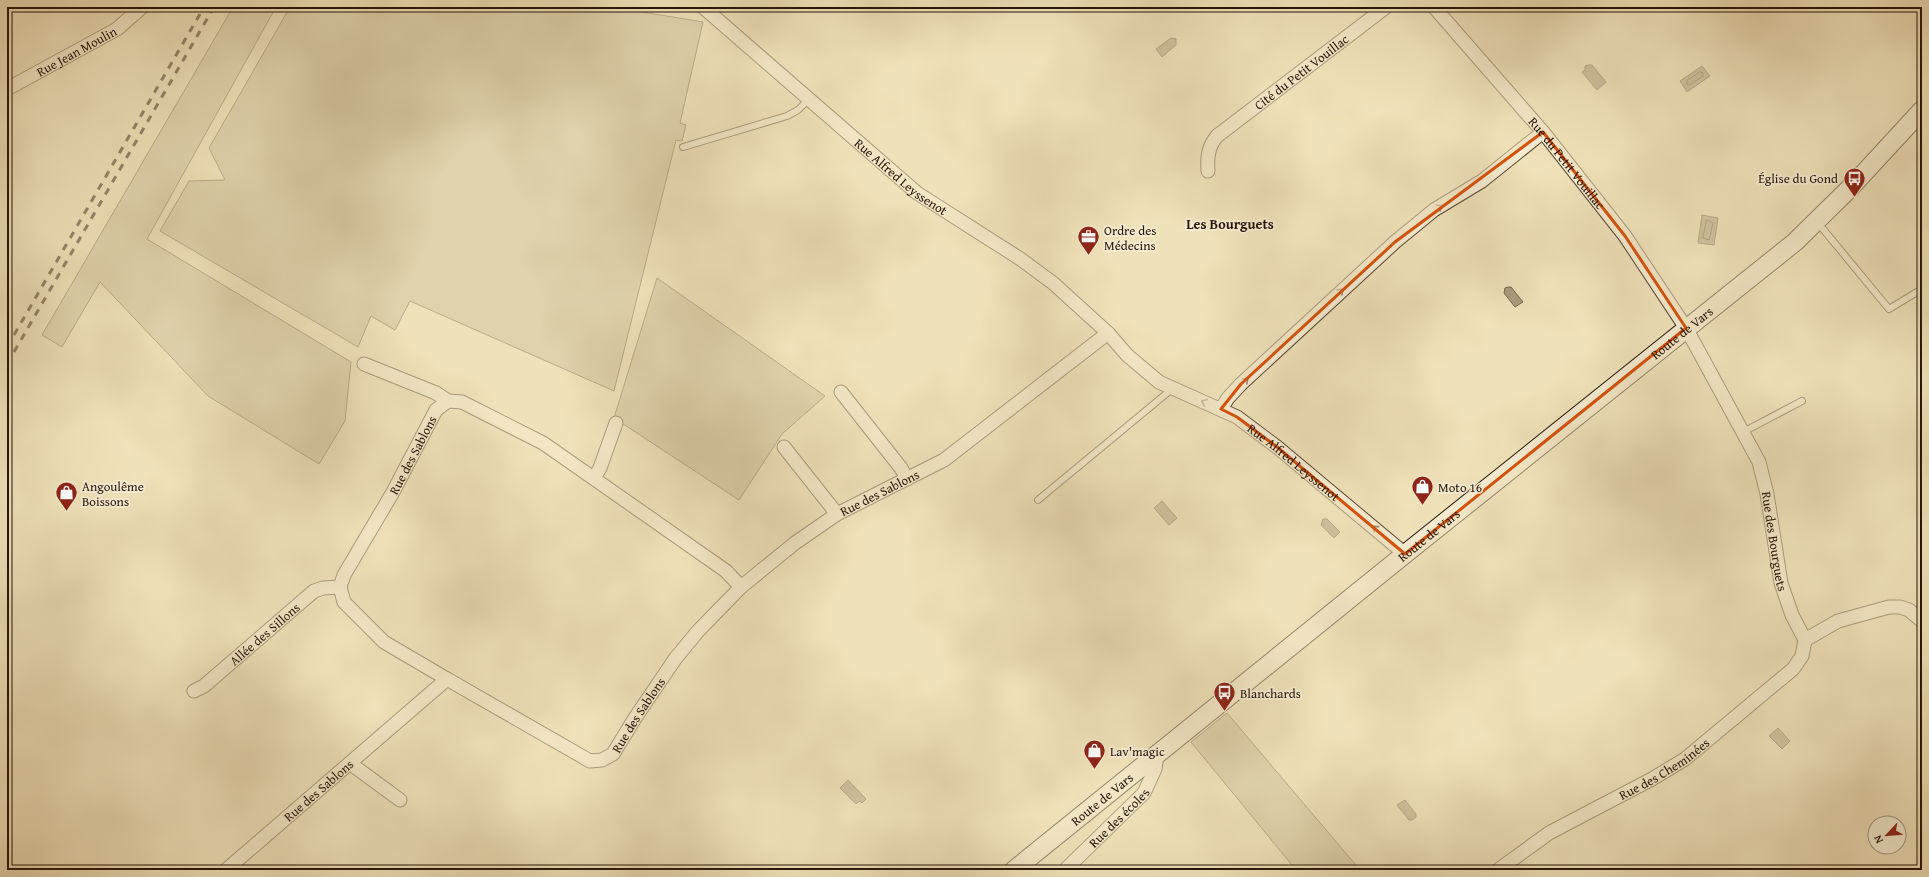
<svg xmlns="http://www.w3.org/2000/svg" width="1929" height="877" viewBox="0 0 1929 877" font-family="'Gentium Book Plus',serif">
	<style>
		.green { fill: #cdbe9b; stroke: #7a6952 }
		.water { fill: #ab9b7d; stroke: #76654e }
		.lines { fill: none; stroke-linecap: round; stroke-linejoin: round }
		.shore { stroke: #685842; stroke-width: 1 }
		.service-casing { stroke: #584734; stroke-width: 8 }
		.minor-casing { stroke: #584734; stroke-width: 15 }
		.secondary-casing { stroke: #261408; stroke-width: 20 }
		.service { stroke: #f5ecd2; stroke-width: 6 }
		.minor { stroke: #f5ecd2; stroke-width: 13 }
		.secondary { stroke: #f5ecd2; stroke-width: 18 }
		.rail { stroke: #261408; stroke-width: 3; stroke-dasharray: 7 7; stroke-linecap: butt }
		.oneway { stroke: #988b77 }
		.marked { fill: none; stroke: #d5520c; stroke-width: 3; stroke-linejoin: round }
		.labels { text-anchor: middle; dominant-baseline: central; stroke-width: 3.5; stroke-linejoin: round; paint-order: stroke }
		.street-label { font-size: 13px; fill: #261408; stroke: #f5ecd2 }
		.poi-label { font-size: 13px; fill: #261408; stroke: #f5ecd2; text-anchor: start }
		.neighbourhood-label { font-size: 14px; font-weight: bold; fill: #261408; stroke: #f5ecd2 }
	</style>
	<rect width="100%" height="100%" fill="#efe1b9"/>
	<filter id="stains"><feTurbulence type="fractalNoise" baseFrequency=".005" numOctaves="4"/><feColorMatrix values="0 0 0 0 .2 0 0 0 0 .09 0 0 0 0 .02 0 0 0 .5 -.17"/></filter>
	<radialGradient id="worn" r=".72"><stop offset=".6" stop-color="#630" stop-opacity="0"/><stop offset="1" stop-color="#630" stop-opacity=".3"/></radialGradient>
	<g class="green">
		<polygon points="233,7 276,7 147,239 351,362 345,421 319,464 208,396 100,282 62,347 42,335"/>
		<polygon points="290,7 612,7 703,22 680,123 686,125 682,141 676,140 614,391 410,301 395,330 371,316 358,347 160,231 189,181 225,180 209,148"/>
		<polygon points="657,278 825,396 782,434 739,500 614,418"/>
		<polygon points="1227,713 1360,870 1296,870 1191,742"/>
	</g>
	<g class="water">
		<polygon points="1171,38 1176,39 1176,45 1162,57 1156,49"/>
		<polygon points="1588,65 1592,65 1606,82 1597,90 1582,72 1585,70 1585,66"/>
		<polygon points="1702,66 1710,76 1687,92 1680,81"/>
		<polygon points="1702,215 1718,218 1714,245 1698,243"/>
		<polygon points="1508,287 1511,287 1523,302 1515,307 1504,293 1505,288"/>
		<polygon points="1162,501 1177,518 1169,525 1154,508"/>
		<polygon points="1323,519 1327,519 1340,532 1334,538 1321,525"/>
		<polygon points="1778,728 1790,741 1782,749 1769,736"/>
		<polygon points="848,780 866,799 862,803 859,801 856,804 840,788"/>
		<polygon points="1405,800 1416,814 1416,817 1412,820 1409,820 1397,805"/>
	</g>
	<g class="lines">
		<g class="shore">
			<polygon points="1700,72 1703,73 1703,76 1689,85 1687,85 1687,81"/>
			<polygon points="1707,220 1713,223 1709,240 1703,238"/>
		</g>
		<defs>
			<g id="service">
				<polyline points="683,147 787,116 798,110 808,100"/>
				<polyline points="1818,223 1889,309 1922,289"/>
				<polyline points="1743,432 1802,401"/>
				<polyline points="1038,500 1172,389"/>
			</g>
			<g id="minor">
				<path id="s1" d="M703,7L917,193L1019,258L1053,283L1108,333L1127,355L1159,382L1237,417L1277,447L1405,554"/>
				<path id="s2" d="M1434,7L1543,132L1625,236L1686,328L1759,462L1767,494L1781,583L1792,615L1805,640L1838,621L1889,607H1900L1909,610L1922,621"/>
				<path id="s3" d="M7,89L117,29L142,7"/>
				<path id="s4" d="M1208,171C1207,157 1208,147 1217,136L1386,7"/>
				<polyline points="364,364 436,393 448,401"/>
				<polyline points="841,392 901,468 907,479"/>
				<polyline points="1221,409 1228,398 1241,384 1395,242 1434,210 1482,181 1543,132"/>
				<polyline points="784,447 837,514"/>
				<polyline points="594,478 600,468 616,423"/>
				<path id="s5" d="M447,679L384,642L344,602L340,587L344,575L393,492L436,410L448,401L462,402L543,443L726,571L741,587"/>
				<path id="s6" d="M194,691L204,686L314,591L323,588L340,587"/>
				<polyline points="351,764 400,800"/>
				<path id="s7" d="M226,870L447,679L590,761L602,760L613,754L635,718L675,659L698,631L741,587L795,543L837,514L944,460L1108,333"/>
				<path id="s8" d="M1065,870L1144,793L1155,769L1157,756"/>
				<path id="s9" d="M1498,870L1549,833L1652,779L1685,759L1793,669L1802,656L1805,640"/>
			</g>
			<g id="secondary">
				<path id="s10" d="M1014,870L1405,554L1795,242L1851,187L1922,110"/>
			</g>
		</defs>
		<use href="#service" class="service-casing"/>
		<use href="#minor" class="minor-casing"/>
		<use href="#secondary" class="secondary-casing"/>
		<use href="#service" class="service"/>
		<use href="#minor" class="minor"/>
		<use href="#secondary" class="secondary"/>
		<g class="rail">
			<polyline points="7,347 204,7"/>
			<polyline points="7,364 214,7"/>
		</g>
	</g>
	<defs><path id="oneway-chevron" d="M-2-3.5L2.5 0L-2 3.5" fill="none" stroke-width="1.6" stroke-linecap="round" stroke-linejoin="round"/></defs>
	<g class="oneway">
		<use href="#oneway-chevron" transform="translate(1440 207) rotate(-32)"/>
		<use href="#oneway-chevron" transform="translate(1341 291) rotate(-43)"/>
		<use href="#oneway-chevron" transform="translate(1246 380) rotate(-43)"/>
		<use href="#oneway-chevron" transform="translate(1204 402) rotate(-157)"/>
		<use href="#oneway-chevron" transform="translate(1375 528) rotate(-140)"/>
	</g>
	<path d="M0 0H1929V877H0ZM1543,132L1625,236L1686,328L1405,554L1277,447L1237,417L1221,409L1241,384L1395,242Z" fill="#efe1b9" fill-opacity=".55" fill-rule="evenodd"/>
	<path class="marked" d="M1543,132L1625,236L1686,328L1405,554L1277,447L1237,417L1221,409L1241,384L1395,242Z"/>
	<defs>
		<symbol id="bus-pin" viewBox="-11 -11 22 30"><path d="M0 17L-7.5 6A9.5 9.5 0 1 1 7.5 6Z" fill="#8f2418" stroke="#f5ecd2"/><path d="M-5-6H5V4H4V6H2V4H-2V6H-4V4H-5ZM-3.5-4V0h7V-4ZM-3.5 1.2v1.5H-2V1.2ZM2 1.2v1.5H3.5V1.2Z" fill="#fff"/></symbol>
		<symbol id="office-pin" viewBox="-11 -11 22 30"><path d="M0 17L-7.5 6A9.5 9.5 0 1 1 7.5 6Z" fill="#8f2418" stroke="#f5ecd2"/><path d="M-6-3h4V-5.5h4V-3h4V5H-6ZM-1-4.5V-3h2v-1.5ZM-6 0V1H6V0Z" fill="#fff"/></symbol>
		<symbol id="shop-pin" viewBox="-11 -11 22 30"><path d="M0 17L-7.5 6A9.5 9.5 0 1 1 7.5 6Z" fill="#8f2418" stroke="#f5ecd2"/><path d="M-5-2.5h2.3a2.7 3.5 0 0 1 5.4 0H5L5.5 6h-11ZM-1.5-2.5h3a1.5 2.3 0 0 0-3 0Z" fill="#fff"/></symbol>
	</defs>
	<g fill-rule="evenodd">
		<use href="#bus-pin" x="1842" y="166" width="25" height="34"/>
		<use href="#office-pin" x="1076" y="224" width="25" height="34"/>
		<use href="#shop-pin" x="1410" y="474" width="25" height="34"/>
		<use href="#shop-pin" x="54" y="480" width="25" height="34"/>
		<use href="#bus-pin" x="1212" y="680" width="25" height="34"/>
		<use href="#shop-pin" x="1082" y="738" width="25" height="34"/>
	</g>
	<g class="labels">
		<g class="street-label">
			<text stroke="none"><textPath href="#s3" startOffset="79">Rue Jean Moulin</textPath></text>
			<text stroke="none"><textPath href="#s4" startOffset="143">Cité du Petit Vouillac</textPath></text>
			<text stroke="none"><textPath href="#s2" startOffset="205">Rue du Petit Vouillac</textPath></text>
			<text stroke="none"><textPath href="#s1" startOffset="261">Rue Alfred Leyssenot</textPath></text>
			<text stroke="none"><textPath href="#s10" startOffset="857">Route de Vars</textPath></text>
			<text stroke="none"><textPath href="#s5" startOffset="296">Rue des Sablons</textPath></text>
			<text stroke="none"><textPath href="#s1" startOffset="750">Rue Alfred Leyssenot</textPath></text>
			<text stroke="none"><textPath href="#s7" startOffset="861">Rue des Sablons</textPath></text>
			<text stroke="none"><textPath href="#s10" startOffset="533">Route de Vars</textPath></text>
			<text stroke="none"><textPath href="#s2" startOffset="642">Rue des Bourguets</textPath></text>
			<text stroke="none"><textPath href="#s6" startOffset="91">Allée des Sillons</textPath></text>
			<text stroke="none"><textPath href="#s7" startOffset="528">Rue des Sablons</textPath></text>
			<text stroke="none"><textPath href="#s9" startOffset="195">Rue des Cheminées</textPath></text>
			<text stroke="none"><textPath href="#s7" startOffset="122">Rue des Sablons</textPath></text>
			<text stroke="none"><textPath href="#s10" startOffset="113">Route de Vars</textPath></text>
			<text stroke="none"><textPath href="#s8" startOffset="75">Rue des écoles</textPath></text>
		</g>
		<g class="poi-label">
			<text x="1838" y="178" text-anchor="end">Église du Gond</text>
			<text x="1104" y="230">Ordre des<tspan x="1104" dy="15">Médecins</tspan></text>
			<text x="82" y="486">Angoulême<tspan x="82" dy="15">Boissons</tspan></text>
			<text x="1438" y="487">Moto 16</text>
			<text x="1240" y="693">Blanchards</text>
			<text x="1110" y="751">Lav'magic</text>
		</g>
		<g class="neighbourhood-label">
			<text x="1230" y="224">Les Bourguets</text>
		</g>
	</g>
	<rect width="1929" height="877" fill="none" stroke="#efe1b9" stroke-width="24"/>
	<rect x="8" y="8" width="1913" height="861" fill="none" stroke="#261408" stroke-width="2"/>
	<rect x="12" y="12" width="1905" height="853" fill="none" stroke="#261408"/>
	<g transform="translate(1887 835) rotate(244)"><circle r="19" fill="#f5ecd2" stroke="#a29681"/>
	<path d="M0-3L7 15L0 10L-7 15Z" fill="#8f2418"/>
	<text y="-6" font-size="11" font-weight="bold" text-anchor="middle" fill="#261408">N</text>
	</g>
	<rect width="100%" height="100%" filter="url(#stains)"/>
	<rect width="100%" height="100%" fill="url(#worn)"/>
</svg>
